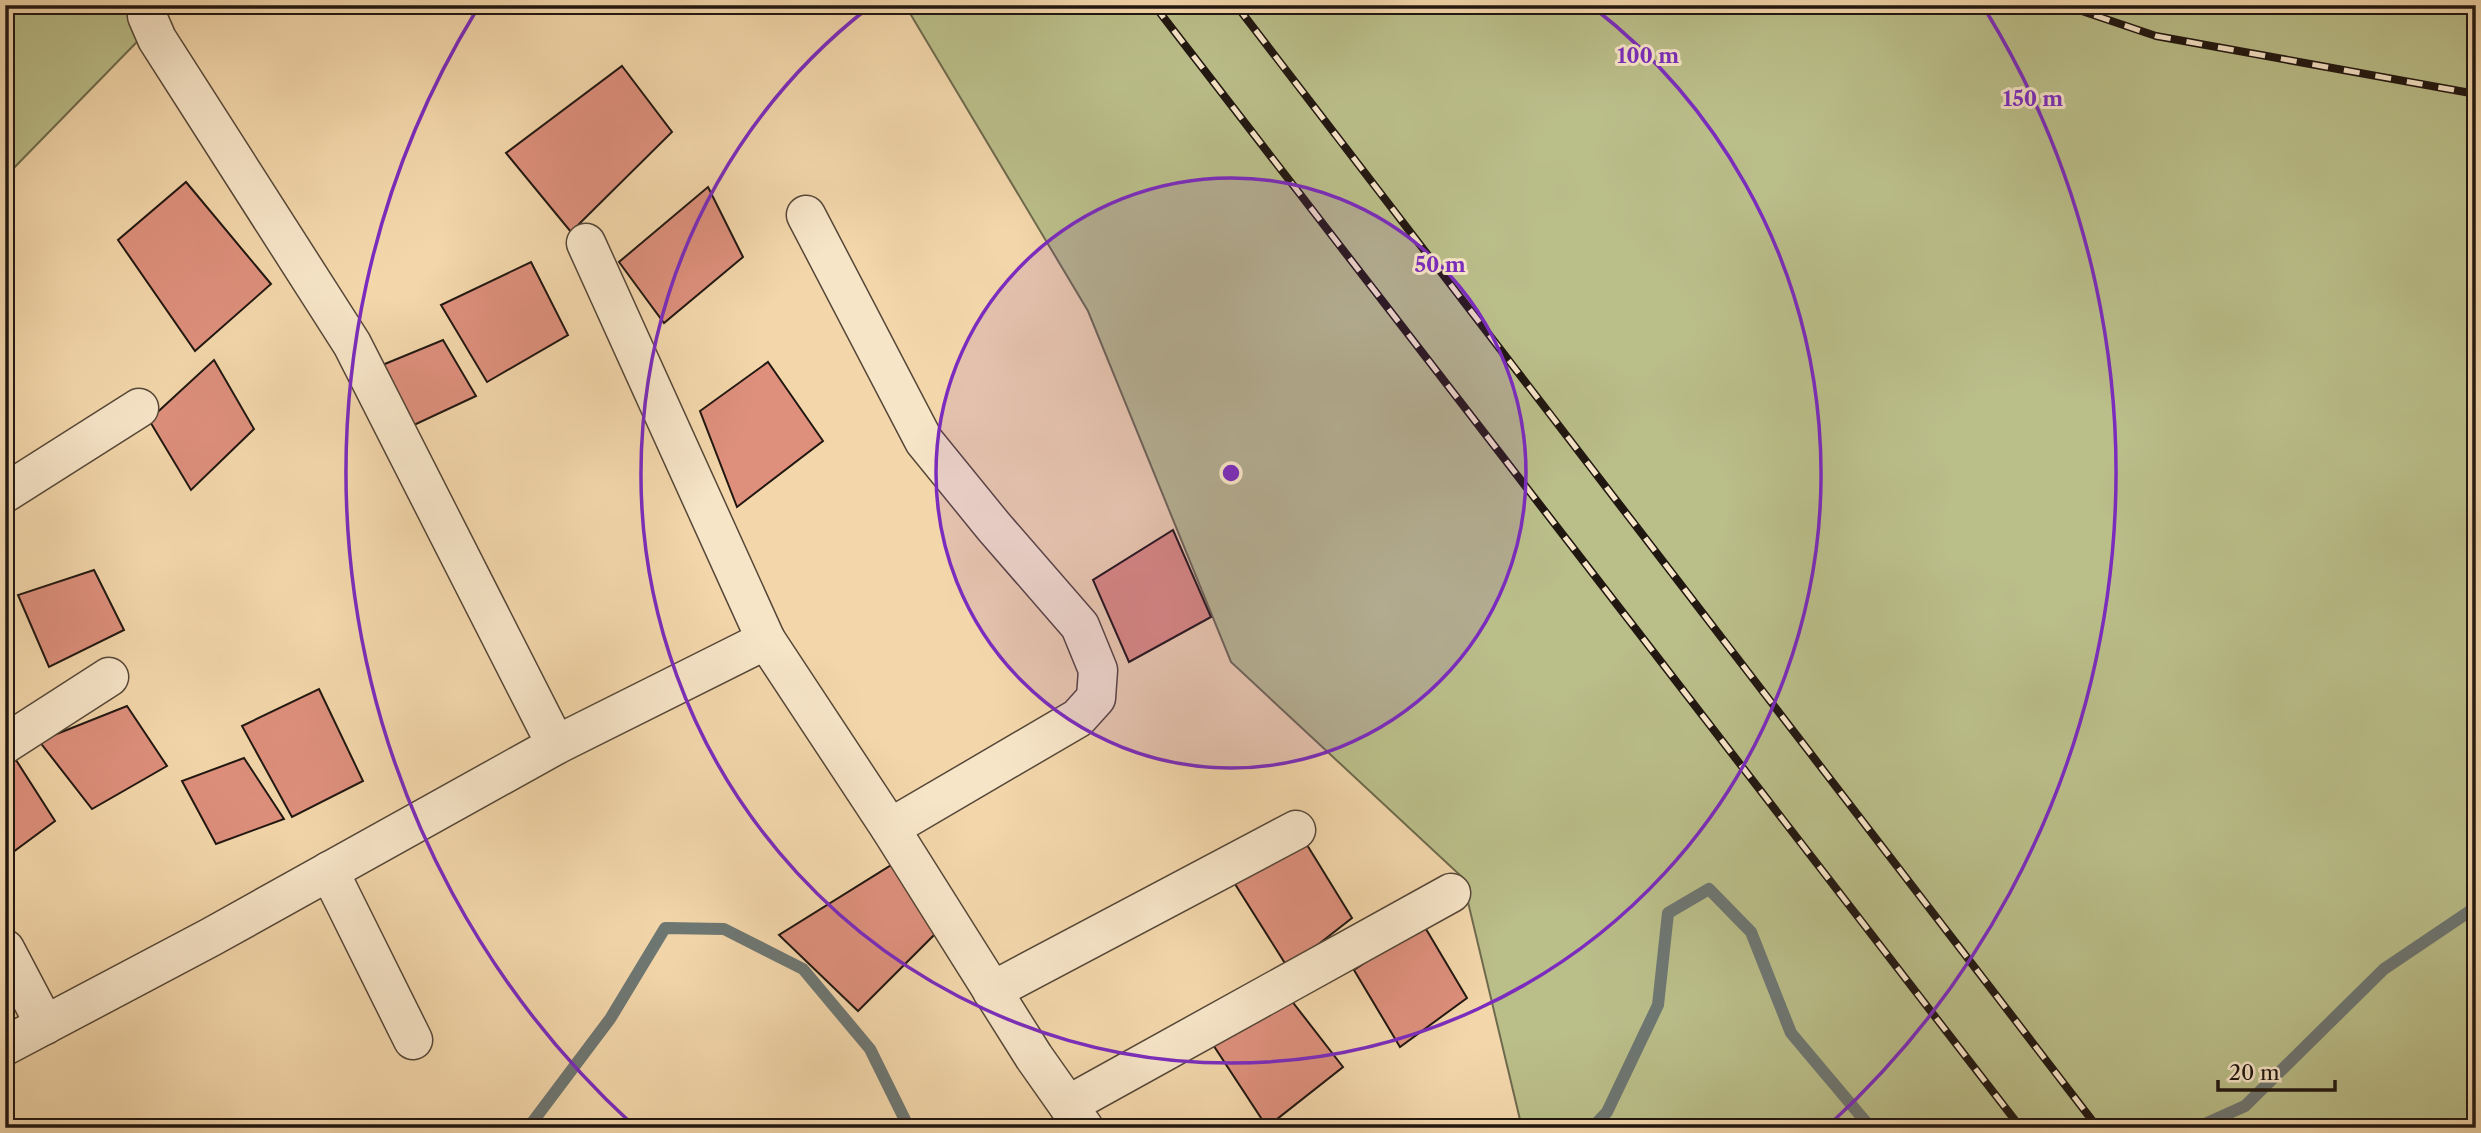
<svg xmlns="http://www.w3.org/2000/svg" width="2481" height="1133" viewBox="0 0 2481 1133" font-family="'Libre Caslon Text',serif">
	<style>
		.green { fill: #babe89; stroke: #6e6a4d; stroke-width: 2 }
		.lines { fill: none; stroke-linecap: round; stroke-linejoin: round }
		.stream { stroke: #6e7773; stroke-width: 12 }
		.building { fill: #de907d; stroke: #211711; stroke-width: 2 }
		.minor-casing { stroke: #564738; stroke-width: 41 }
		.minor { stroke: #f7e5c8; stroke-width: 38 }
		.rail-casing { stroke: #211711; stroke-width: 8 }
		.rail { stroke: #f7e5c8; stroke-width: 5; stroke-dasharray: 16; stroke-linecap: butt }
		.ring { fill: none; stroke: #7b2cbf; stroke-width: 3.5 }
		.centre { fill: #7b2cbf; stroke: #f7e5c8; stroke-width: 3.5 }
		.ring-label { font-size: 21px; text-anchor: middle; font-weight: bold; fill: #7b2cbf; stroke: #f7e5c8; stroke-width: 6; stroke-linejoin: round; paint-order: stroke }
	</style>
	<rect width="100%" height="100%" fill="#f3d7ab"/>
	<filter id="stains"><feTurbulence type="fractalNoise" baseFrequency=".00286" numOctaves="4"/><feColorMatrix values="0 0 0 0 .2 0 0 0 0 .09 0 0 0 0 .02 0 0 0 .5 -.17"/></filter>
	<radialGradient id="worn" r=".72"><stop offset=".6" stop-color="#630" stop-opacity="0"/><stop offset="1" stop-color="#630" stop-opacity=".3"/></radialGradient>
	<g class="green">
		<polygon points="5,5 173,5 5,177"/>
		<polygon points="905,5 2476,5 2476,1128 1522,1128 1462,877 1231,662 1088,311"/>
	</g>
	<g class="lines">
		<g class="stream">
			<polyline points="528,1128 610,1019 665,928 724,929 803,969 870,1049 909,1128"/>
			<polyline points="1592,1128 1607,1112 1658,1005 1668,913 1709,889 1751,932 1791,1033 1871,1128"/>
			<polyline points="2196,1128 2245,1106 2384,969 2476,907"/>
		</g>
	</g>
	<g class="building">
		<polygon points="622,66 672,132 571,232 506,153"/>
		<polygon points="186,182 271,284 195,351 118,240"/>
		<polygon points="708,187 743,257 664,323 619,262"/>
		<polygon points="531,262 568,335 487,382 441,305"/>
		<polygon points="443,340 476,396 414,425 375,368"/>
		<polygon points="214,360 254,429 191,490 149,420"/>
		<polygon points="768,362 823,441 737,507 700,411"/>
		<polygon points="1173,530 1211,617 1129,662 1093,580"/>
		<polygon points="94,570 124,630 49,667 18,595"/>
		<polygon points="319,689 363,781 292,817 242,726"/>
		<polygon points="127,706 167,766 92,809 39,741"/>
		<polygon points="244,758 284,819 216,844 182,781"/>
		<polygon points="16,760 55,821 5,858 5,765"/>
		<polygon points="1304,840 1352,918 1288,968 1228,873"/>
		<polygon points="893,864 935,934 858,1011 779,935"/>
		<polygon points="1423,924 1467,998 1400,1047 1354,970"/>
		<polygon points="1291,1000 1343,1067 1267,1127 1204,1031"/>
	</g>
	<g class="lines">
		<defs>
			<g id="minor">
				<polyline points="149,5 147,16 157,39 352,344 556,745"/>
				<polyline points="806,215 924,441 994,527 1080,626 1098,670 1096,698 1078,718 890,828"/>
				<polyline points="586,243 766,640"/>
				<polyline points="5,493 139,408"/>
				<polyline points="5,744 109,677"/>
				<polyline points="329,871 413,1040"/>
				<polyline points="5,949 45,1025"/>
				<polyline points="992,991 1296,830"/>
				<polyline points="5,1046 211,937 556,745 766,640 890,828 1034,1057 1084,1128"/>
				<polyline points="1068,1105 1451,893"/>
			</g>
		</defs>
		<use href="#minor" class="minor-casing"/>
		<use href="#minor" class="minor"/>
		<defs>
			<g id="rail">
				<polyline points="1154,5 2021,1128"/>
				<polyline points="1236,5 2098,1128"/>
				<polyline points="2064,5 2156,36 2476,94"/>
			</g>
		</defs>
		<use href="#rail" class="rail-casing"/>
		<use href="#rail" class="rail"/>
	</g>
	<circle cx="1231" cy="473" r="295" fill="#7b2cbf" fill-opacity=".12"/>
	<g class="ring">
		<circle cx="1231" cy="473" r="295"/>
		<path d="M1594 8A590 590 0 1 1 868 8"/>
		<path d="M633 1125A885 885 0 0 1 476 11M1986 11A885 885 0 0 1 1829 1125"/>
	</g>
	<circle cx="1231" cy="473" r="10" class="centre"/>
	<g class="ring-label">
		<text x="1648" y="63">100 m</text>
		<text x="2033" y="106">150 m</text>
		<text x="1440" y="272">50 m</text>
	</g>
	<rect width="2481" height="1133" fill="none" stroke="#f3d7ab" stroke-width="28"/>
	<rect x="7" y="7" width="2467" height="1119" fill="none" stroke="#211711" stroke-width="3.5"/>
	<rect x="14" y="14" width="2453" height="1105" fill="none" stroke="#211711" stroke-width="2"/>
	<path d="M2218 1080v10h117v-10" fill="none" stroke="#211711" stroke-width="3.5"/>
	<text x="2229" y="1080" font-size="21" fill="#211711" stroke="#f7e5c8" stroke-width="5" paint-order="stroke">20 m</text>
	<rect width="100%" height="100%" filter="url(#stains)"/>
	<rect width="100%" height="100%" fill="url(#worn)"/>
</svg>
